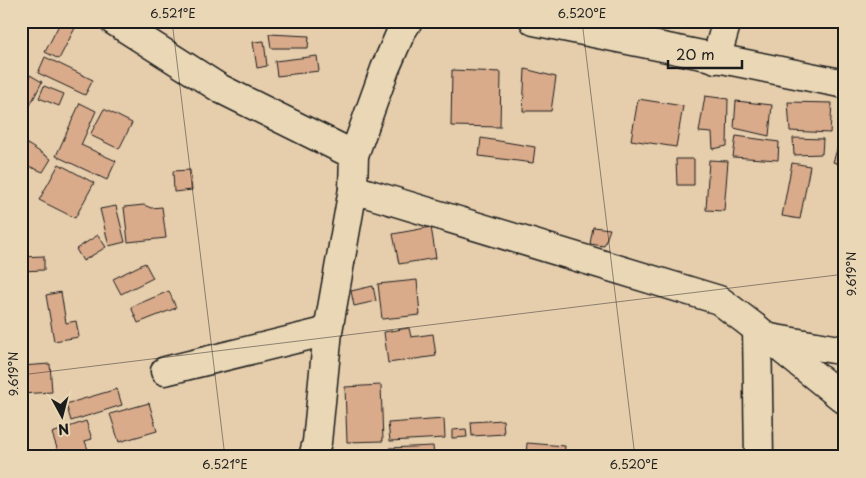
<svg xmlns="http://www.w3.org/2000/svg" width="866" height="478" viewBox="0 0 866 478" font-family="'Playpen Sans',sans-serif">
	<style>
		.building { fill: #daab8b; stroke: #1c1c1c }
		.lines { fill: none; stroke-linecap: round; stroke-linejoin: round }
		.minor-casing { stroke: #1c1c1c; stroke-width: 31 }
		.minor { stroke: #e9d7b5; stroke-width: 28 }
		.ticks { fill: none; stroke: #1c1c1c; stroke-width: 1; stroke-opacity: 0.45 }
		.neatline { fill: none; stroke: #1c1c1c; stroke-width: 2 }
		.ticks-label { font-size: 12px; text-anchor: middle; fill: #1c1c1c }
	</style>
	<rect width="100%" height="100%" fill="#e6cead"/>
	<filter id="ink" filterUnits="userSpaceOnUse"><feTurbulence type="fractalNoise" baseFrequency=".02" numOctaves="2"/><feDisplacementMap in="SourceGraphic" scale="10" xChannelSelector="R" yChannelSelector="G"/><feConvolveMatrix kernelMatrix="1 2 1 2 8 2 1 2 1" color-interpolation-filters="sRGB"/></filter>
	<g filter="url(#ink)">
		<g class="building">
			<polygon points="61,21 75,28 59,59 45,52"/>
			<polygon points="269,34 309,36 308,48 271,48"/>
			<polygon points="264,41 267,66 257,68 253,42"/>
			<polygon points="317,56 319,71 277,76 275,61"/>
			<polygon points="45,57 93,80 85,95 38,73"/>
			<polygon points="525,69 556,77 551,111 523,111"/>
			<polygon points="21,70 28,73 21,87"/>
			<polygon points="452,70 501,72 500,127 451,126"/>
			<polygon points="30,75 42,82 21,123 21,95"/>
			<polygon points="44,86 64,94 59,106 39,98"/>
			<polygon points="705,96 728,99 727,146 713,149 712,133 699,132"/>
			<polygon points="638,99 683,106 676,147 631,140"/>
			<polygon points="736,101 772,105 769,136 734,128"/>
			<polygon points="788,102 832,103 830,133 790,131"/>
			<polygon points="80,103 96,111 81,145 116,161 107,180 56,156"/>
			<polygon points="104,109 132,123 119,149 90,135"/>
			<polygon points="844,128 845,128 845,166 833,162"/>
			<polygon points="736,136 779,142 778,160 733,157"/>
			<polygon points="481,138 535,147 533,163 479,156"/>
			<polygon points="793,138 823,139 822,154 794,155"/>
			<polygon points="21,140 51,159 43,172 21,163"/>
			<polygon points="676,159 694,159 694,185 677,185"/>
			<polygon points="709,160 728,161 724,211 706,210"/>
			<polygon points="792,163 810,166 800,219 782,216"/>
			<polygon points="59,164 94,183 75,218 39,200"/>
			<polygon points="190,170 192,190 174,192 173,171"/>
			<polygon points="144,205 151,208 162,207 166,238 128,242 124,207"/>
			<polygon points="116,206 125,242 109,246 100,209"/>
			<polygon points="431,227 436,258 399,264 393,234"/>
			<polygon points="593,227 610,229 604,246 590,244"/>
			<polygon points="98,235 106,247 83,261 76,249"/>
			<polygon points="44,256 44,270 21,271 21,257"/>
			<polygon points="145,263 153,278 121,294 113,279"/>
			<polygon points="417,280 420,315 382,319 378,284"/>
			<polygon points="373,286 376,301 354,306 351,291"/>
			<polygon points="169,291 176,308 138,323 131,307"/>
			<polygon points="61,292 66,323 76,321 79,337 54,341 46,295"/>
			<polygon points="409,328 411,337 433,334 436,356 388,363 384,332"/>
			<polygon points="50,364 52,392 21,394 21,366"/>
			<polygon points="381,385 383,441 347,442 345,387"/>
			<polygon points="117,389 122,405 71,421 66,404"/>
			<polygon points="149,403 157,431 119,442 110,414"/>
			<polygon points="444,419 445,438 390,441 388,423"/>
			<polygon points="503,420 504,434 472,436 471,422"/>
			<polygon points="86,421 92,439 85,441 88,450 69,457 60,457 52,433"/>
			<polygon points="466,429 467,437 452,438 452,430"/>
			<polygon points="527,443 565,446 564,457 526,457"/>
			<polygon points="433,446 434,457 390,457 389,448"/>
		</g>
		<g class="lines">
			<defs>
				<g id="minor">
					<polyline points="114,21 221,89 354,155"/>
					<polyline points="534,21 845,84"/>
					<polyline points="716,59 727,21"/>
					<polyline points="353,189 719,300 757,329 845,400"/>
					<polyline points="757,329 759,457"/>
					<polyline points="770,338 845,351"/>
					<polyline points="165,371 328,331"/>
					<polyline points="313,457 317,442 328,331 353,189 354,155 385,69 401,32 408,21"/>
				</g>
			</defs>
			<use href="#minor" class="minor-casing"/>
			<use href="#minor" class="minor"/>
		</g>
	</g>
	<path class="ticks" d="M172,21L225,457M582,21L635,457M21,375L845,274"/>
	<rect width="866" height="478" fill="none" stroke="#e9d7b5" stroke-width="55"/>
	<g transform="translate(62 416) rotate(173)" stroke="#e9d7b5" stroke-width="4" paint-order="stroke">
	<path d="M0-4L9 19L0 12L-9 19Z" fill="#1c1c1c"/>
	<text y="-8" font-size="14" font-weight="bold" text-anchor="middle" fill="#1c1c1c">N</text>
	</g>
	<path d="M668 60v8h74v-8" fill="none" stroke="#1c1c1c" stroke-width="2.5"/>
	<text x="676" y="60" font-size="15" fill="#1c1c1c" stroke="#e9d7b5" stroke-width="4" paint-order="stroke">20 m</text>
	<rect x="28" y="28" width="810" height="422" class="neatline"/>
	<g class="ticks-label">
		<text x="173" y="18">6.521°E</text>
		<text x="582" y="18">6.520°E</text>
		<text transform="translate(852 274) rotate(-90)" y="4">9.619°N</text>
		<text transform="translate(14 374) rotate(-90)" y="4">9.619°N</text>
		<text x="225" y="469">6.521°E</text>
		<text x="634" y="469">6.520°E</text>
	</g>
</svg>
